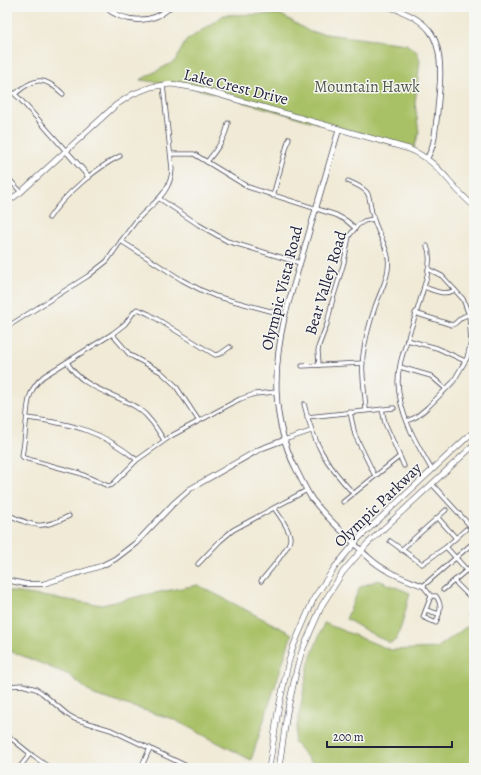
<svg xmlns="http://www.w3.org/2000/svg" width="481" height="775" viewBox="0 0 481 775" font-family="Alegreya,serif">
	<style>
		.green { fill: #a9c166; stroke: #667250 }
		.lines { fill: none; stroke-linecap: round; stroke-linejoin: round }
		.minor-casing { stroke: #414052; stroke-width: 5 }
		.tertiary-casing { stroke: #414052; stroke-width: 6 }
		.secondary-casing { stroke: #414052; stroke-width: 6 }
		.minor { stroke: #fff; stroke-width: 3.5 }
		.tertiary { stroke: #fff; stroke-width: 4.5 }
		.secondary { stroke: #fff; stroke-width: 5 }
		.labels { text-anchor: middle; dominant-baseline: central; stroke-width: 3; stroke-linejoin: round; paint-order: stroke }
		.street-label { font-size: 16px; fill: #22223b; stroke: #f6f6f2 }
		.park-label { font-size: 16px; fill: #515a4a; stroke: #f6f6f2 }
	</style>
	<rect width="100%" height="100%" fill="#f6f6f2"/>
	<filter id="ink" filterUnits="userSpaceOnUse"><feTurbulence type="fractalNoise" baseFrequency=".025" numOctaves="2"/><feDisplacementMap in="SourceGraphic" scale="8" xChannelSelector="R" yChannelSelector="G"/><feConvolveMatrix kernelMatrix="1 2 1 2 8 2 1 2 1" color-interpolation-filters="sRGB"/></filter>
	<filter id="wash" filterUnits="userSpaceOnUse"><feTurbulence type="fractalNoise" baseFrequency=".012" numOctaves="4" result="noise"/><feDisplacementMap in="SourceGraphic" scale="16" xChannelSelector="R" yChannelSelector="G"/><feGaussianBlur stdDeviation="0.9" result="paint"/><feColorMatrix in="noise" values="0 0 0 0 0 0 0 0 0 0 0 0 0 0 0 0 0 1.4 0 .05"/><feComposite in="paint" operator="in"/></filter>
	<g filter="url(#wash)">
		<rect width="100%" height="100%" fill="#f0ead6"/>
		<g class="green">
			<polygon points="280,14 310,32 406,44 417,52 420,60 415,103 419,133 413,150 187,86 140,80 175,61 186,41 224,15"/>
			<polygon points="378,580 410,593 402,624 396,640 390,643 374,635 346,619 360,587"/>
			<polygon points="198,585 292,634 251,760 173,719 94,695 69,675 13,652 7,654 7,591 102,605 144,595"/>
			<polygon points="324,623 391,650 437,648 469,625 474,623 474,768 313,768 313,764 294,742 309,662"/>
		</g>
	</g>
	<g filter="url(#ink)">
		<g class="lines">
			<defs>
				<g id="minor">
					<polyline points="7,87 20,99 66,151"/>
					<path d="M15,94C35,77 44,76 63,94"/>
					<polyline points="171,154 194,154 248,187 336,215 347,221 355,228"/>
					<path d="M207,162C216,150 226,138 228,123"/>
					<polyline points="7,177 21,192"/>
					<path d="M348,181C378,194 365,195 374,220C378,233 386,245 388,257C391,274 380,292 375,307C370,322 365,340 363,355C361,373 365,392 366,410"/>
					<polyline points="273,196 289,138"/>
					<polyline points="160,199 199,225 227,241 300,263"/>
					<path d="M49,218C64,195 96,168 120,156"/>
					<polyline points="121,241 182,280 201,290 215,296 285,315"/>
					<path d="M427,246C431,255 429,266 427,276C422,294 417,313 410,331C405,348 398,364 398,382C399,414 416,443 432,470"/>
					<path d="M424,287C436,291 444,296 455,290"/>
					<path d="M415,313L452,325C460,322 458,316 469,315"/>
					<path d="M7,327L88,276L107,261C116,248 126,234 136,221C151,204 171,194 172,169L163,85"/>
					<polyline points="112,334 130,355 161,372 175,385 199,421"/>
					<polyline points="407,340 437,348 465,361"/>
					<path d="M230,347L220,354L215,355L149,314L140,310L137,309L134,312L125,324L112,334L44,376C27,390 28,404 26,424C25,435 24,445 22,456L24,458L79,473L108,486L112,485L137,460L171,436L240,399L255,394L276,392"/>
					<path d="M67,362C83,390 114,392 139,409C150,417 157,429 164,440"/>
					<polyline points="319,365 318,351 319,345 327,324 332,302 344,262 349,236 358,225 364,221 373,219"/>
					<polyline points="302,366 363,363"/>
					<polyline points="400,367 431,376 446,389"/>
					<path d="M304,404C314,444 325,463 353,493"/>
					<polyline points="382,409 385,423 404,466"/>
					<polyline points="350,412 355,435 375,476"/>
					<polyline points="307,417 394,408"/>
					<path d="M27,418C73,424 100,430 137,460"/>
					<polyline points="407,421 416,417 427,408 453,382 467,358 471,342 469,315 463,299 442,276 428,269"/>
					<polyline points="284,440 311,431"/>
					<polyline points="432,484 474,530"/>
					<polyline points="343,502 399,457"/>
					<path d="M7,514C34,527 42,530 69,516"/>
					<polyline points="438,518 456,538"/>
					<polyline points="390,541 422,564 446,547 466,529"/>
					<polyline points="446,547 474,578"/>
					<polyline points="401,550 446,510"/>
					<polyline points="198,564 220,541 233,530 307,490"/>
					<path d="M261,581C267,574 290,547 290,539C291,531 279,515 274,508"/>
					<polyline points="454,581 474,601"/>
					<polyline points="443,590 474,564"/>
					<path d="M431,596H436C443,606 440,612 436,623L423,617L431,596L423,586L474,542"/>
					<polyline points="426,610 439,614"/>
					<polyline points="472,613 474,608"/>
					<polyline points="7,686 22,685 36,689 42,693 68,715 75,719 111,730 191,768"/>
					<polyline points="7,735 33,756 50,768"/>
					<polyline points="19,768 30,754"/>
					<polyline points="141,768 150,748"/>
				</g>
				<g id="tertiary">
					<path d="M105,7C124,23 152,25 170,7"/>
					<path d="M389,7C432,20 442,39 440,82C439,94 438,105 437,116C435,130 435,146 427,158"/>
					<path d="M339,129L285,315C273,368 271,420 296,469C301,479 306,490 312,499C322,512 333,523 345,534C358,547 371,562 386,570C398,577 411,581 423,586"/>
					<polyline points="66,151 89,177"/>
					<polyline points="7,580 25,584 43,584 101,566 115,559 136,543 173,504 190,489 260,449 284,440"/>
				</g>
				<g id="secondary">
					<path d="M7,202L21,192L116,105L133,94L151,87L157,86L171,84L196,88L409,149C441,162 449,186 474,206"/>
					<polyline points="269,768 278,711 288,664 293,647 314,598 335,567 360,537 474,431"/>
					<polyline points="279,768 287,713 297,668 302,651 322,605 343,572 367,544 474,445"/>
				</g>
			</defs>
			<use href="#minor" class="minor-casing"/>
			<use href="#tertiary" class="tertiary-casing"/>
			<use href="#secondary" class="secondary-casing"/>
			<use href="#minor" class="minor"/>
			<use href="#tertiary" class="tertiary"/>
			<use href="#secondary" class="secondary"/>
		</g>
	</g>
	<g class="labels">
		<g class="street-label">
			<text transform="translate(236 87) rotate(14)">Lake Crest Drive</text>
			<text transform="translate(326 283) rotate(-73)">Bear Valley Road</text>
			<text transform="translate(282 288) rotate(-76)">Olympic Vista Road</text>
			<text transform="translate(378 505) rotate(-44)">Olympic Parkway</text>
		</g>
		<g class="park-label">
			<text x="367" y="87">Mountain Hawk</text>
		</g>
	</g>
	<rect width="481" height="775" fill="none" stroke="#f6f6f2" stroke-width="24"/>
	<path d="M327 741v6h125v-6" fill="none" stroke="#22223b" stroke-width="2"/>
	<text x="333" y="741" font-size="12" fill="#22223b" stroke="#f6f6f2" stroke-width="3" paint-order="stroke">200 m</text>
</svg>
